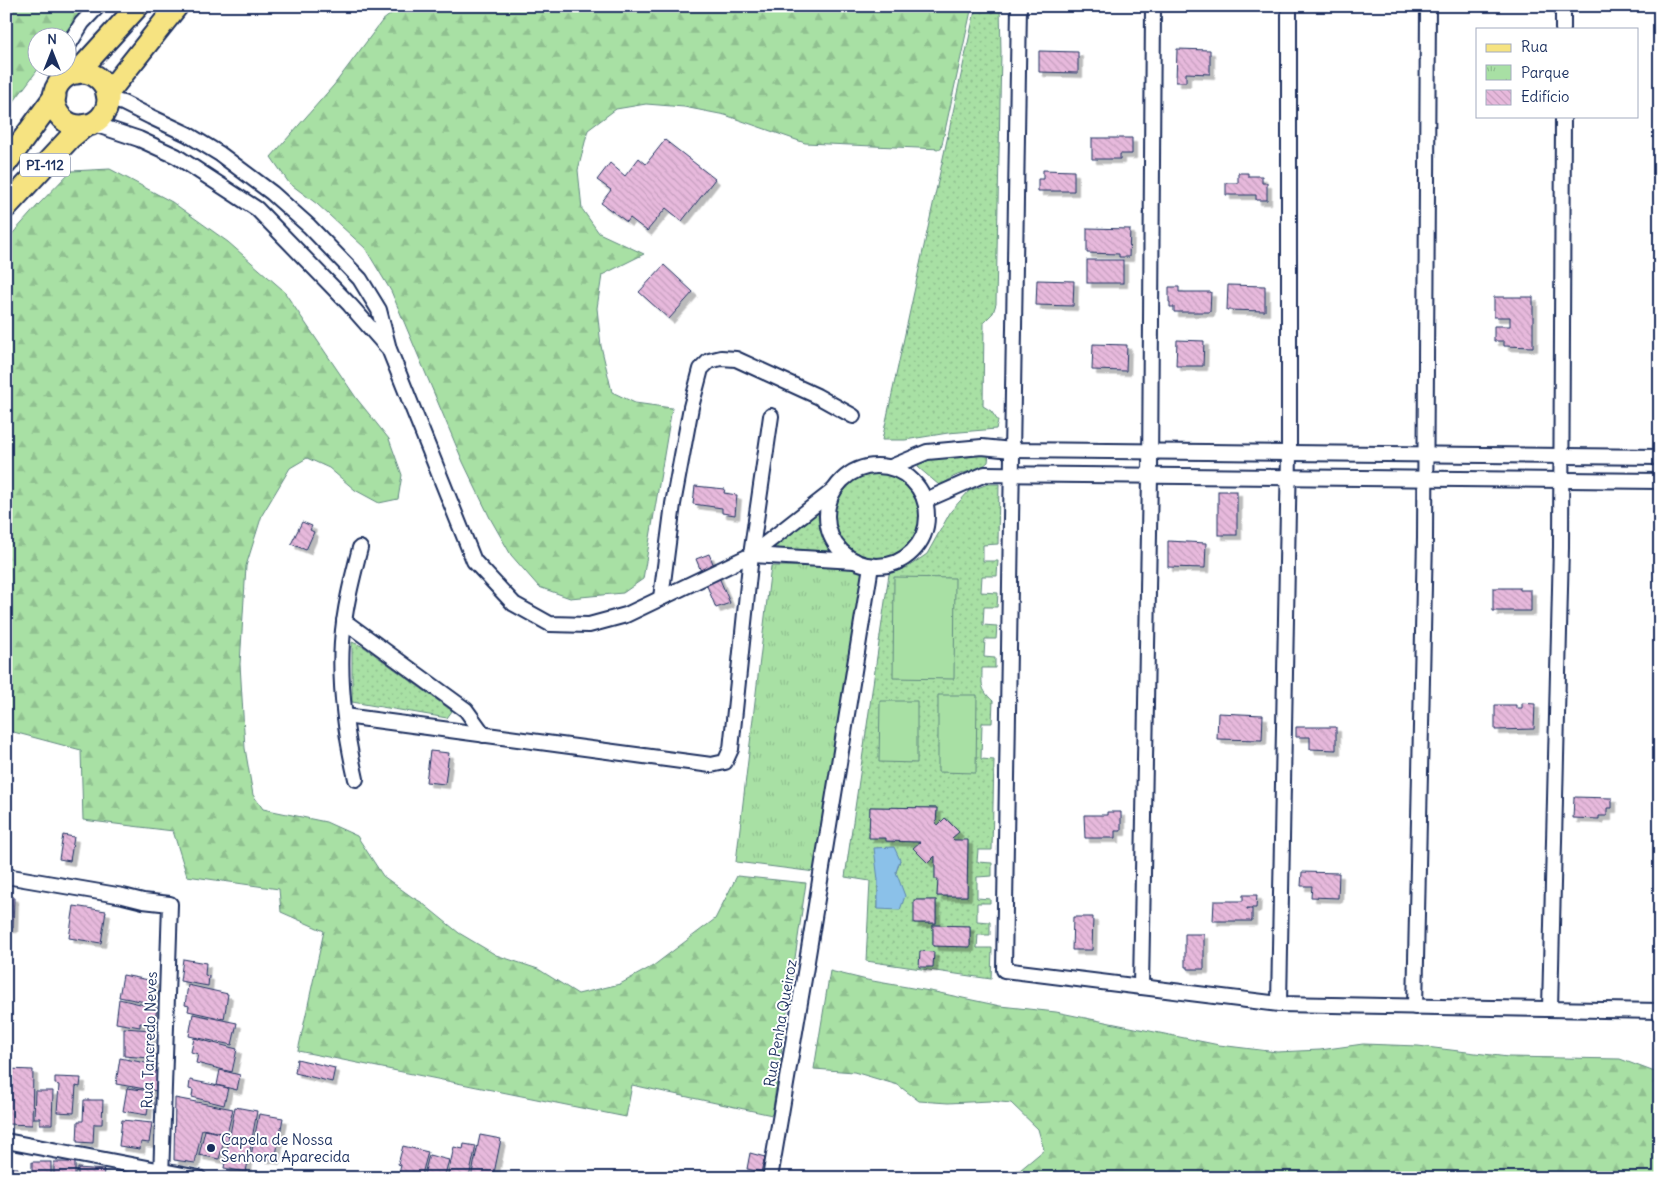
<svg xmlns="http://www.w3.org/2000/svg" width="1666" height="1184" viewBox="0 0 1666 1184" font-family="Delius,sans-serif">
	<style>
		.grass { fill: url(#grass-dots); stroke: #628881; fill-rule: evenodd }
		.forest { fill: url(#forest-firs); stroke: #628881 }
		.park { fill: url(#park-tufts); stroke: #628881 }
		.pitch { fill: #a8e0a4; stroke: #628881 }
		.water { fill: #8bc1e9; stroke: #5e87b1 }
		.building { fill: url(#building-back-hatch); stroke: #1b2f5e; filter: url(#shadow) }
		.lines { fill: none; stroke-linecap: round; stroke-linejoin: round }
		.street-casing { stroke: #1b2f5e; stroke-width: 18 }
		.primary-casing { stroke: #1b2f5e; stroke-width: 25 }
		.street { stroke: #fff; stroke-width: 14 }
		.primary { stroke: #f6e381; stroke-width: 21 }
		.poi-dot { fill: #1b2f5e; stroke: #fff; stroke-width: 2 }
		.labels { text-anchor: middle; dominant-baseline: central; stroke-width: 4; stroke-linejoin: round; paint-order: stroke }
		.shield { fill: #fff; stroke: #5f6d8e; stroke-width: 1 }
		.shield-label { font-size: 14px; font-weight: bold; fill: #1b2f5e }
		.street-label { font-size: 15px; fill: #1b2f5e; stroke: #fff }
		.poi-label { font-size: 15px; fill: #1b2f5e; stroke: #fff; text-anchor: start }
	</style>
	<defs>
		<pattern id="grass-dots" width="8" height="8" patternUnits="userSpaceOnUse" patternTransform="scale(1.25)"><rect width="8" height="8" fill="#a8e0a4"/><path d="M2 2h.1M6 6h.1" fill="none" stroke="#90c090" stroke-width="1.8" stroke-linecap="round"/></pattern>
		<pattern id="forest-firs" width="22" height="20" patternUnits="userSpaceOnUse" patternTransform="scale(1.25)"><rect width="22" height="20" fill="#a8e0a4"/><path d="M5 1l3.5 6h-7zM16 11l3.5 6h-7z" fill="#90c090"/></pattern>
		<pattern id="park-tufts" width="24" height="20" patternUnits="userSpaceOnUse" patternTransform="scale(1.25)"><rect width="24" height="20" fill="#a8e0a4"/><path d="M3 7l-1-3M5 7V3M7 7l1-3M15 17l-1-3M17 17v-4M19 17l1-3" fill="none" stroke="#90c090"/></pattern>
		<pattern id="building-back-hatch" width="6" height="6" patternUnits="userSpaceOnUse" patternTransform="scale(1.25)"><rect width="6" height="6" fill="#e7b9dc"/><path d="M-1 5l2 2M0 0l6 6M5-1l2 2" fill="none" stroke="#c69fbf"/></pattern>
		<filter id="shadow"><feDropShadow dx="4.5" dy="4.5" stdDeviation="0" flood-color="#0004"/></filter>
	</defs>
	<rect width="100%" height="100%" fill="#fff"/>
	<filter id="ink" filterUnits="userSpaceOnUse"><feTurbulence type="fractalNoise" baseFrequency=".02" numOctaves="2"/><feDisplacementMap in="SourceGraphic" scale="10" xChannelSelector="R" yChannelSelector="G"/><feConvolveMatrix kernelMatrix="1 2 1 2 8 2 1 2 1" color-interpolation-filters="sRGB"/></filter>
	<g filter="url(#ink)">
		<g class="grass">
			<polygon points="976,6 1000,6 1001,52 996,304 993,313 984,322 983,406 991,411 998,421 996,429 948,433 905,440 882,440"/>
			<path d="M985,450L989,454L988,462C979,471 965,471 953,477C948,480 945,484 939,485L919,468L917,462L921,459Z"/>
			<circle cx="877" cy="516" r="44"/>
			<path d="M988,484H999L998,544L983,545V561H998L997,576H982L981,592L998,593L997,607H984L983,625L997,626L996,639H985L984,657L995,658V668H982C982,685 980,689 993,701L992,723H982L981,759L994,760L992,850H978L977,862L992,863V876L977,877V898L990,899V903H977V921L990,922V935H978L977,948H992L991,979L866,961L870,881L845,877L889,574L908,567L927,554L951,511L969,491ZM870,807L937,808L936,824L938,825L946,818L959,832L952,838L954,840L968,841L967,896H937L938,879L935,878V856L914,848L920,842L887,841L886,838L869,837ZM900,860L896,872L878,909V880ZM915,900H936V923H915ZM933,925L970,926V946H933Z"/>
			<polygon points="813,513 820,516 832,547 825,556 769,551 769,545"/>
			<polygon points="352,642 364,647 452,711 447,718 352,702"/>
		</g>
		<g class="forest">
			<polygon points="6,6 87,6 61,37 38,38 38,68 39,68 6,112"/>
			<polygon points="401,6 972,6 941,149 805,143 725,115 684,107 646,104 616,109 588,130 578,170 582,209 599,233 644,254 602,275 597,308 601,346 612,392 635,403 672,408 643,579 623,593 570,598 539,587 511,555 490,518 463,462 391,291 365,248 317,204 289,183 271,157 334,85 382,21"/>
			<polygon points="110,169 172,202 228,242 283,290 357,399 389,439 402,475 398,499 379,503 355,490 329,468 307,458 290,468 262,515 246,566 240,664 245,748 253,795 263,809 326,822 357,836 383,876 412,897 421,902 459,933 496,955 538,969 578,994 620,984 653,966 715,919 737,876 806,883 772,1115 632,1085 626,1117 298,1051 324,931 281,912 279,889 187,876 173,831 83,820 81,750 6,730 6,241 38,205 71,171"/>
			<polygon points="830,971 867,980 935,992 1000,1006 1056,1012 1219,1045 1277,1052 1320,1050 1363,1044 1418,1046 1508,1057 1620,1059 1660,1074 1660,1178 1000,1178 1003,1172 1020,1170 1044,1150 1038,1129 1011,1103 990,1101 948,1103 919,1101 898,1085 854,1072 814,1069"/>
		</g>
		<polygon class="park" points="771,566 866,567 815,872 736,862"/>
		<g class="pitch">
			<polygon points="894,577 955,578 954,679 893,678"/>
			<polygon points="938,695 977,695 976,773 938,772"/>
			<polygon points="880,701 917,701 917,763 879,762"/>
		</g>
		<polygon class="water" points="894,847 900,860 896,872 905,896 900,910 878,909 878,880 874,848"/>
		<g class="building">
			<polygon points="1177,49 1210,50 1210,74 1186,73 1186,82 1176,82"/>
			<polygon points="1039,51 1078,52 1078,73 1039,72"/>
			<polygon points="1092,138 1132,138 1132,154 1120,154 1120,159 1092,159"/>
			<polygon points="665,140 715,179 682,221 666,208 647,231 630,218 627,222 601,203 611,190 597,180 610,163 625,176 639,158 646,164"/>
			<polygon points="1043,170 1074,171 1074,191 1038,191 1038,179 1043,179"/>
			<polygon points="1238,173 1248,173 1248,176 1262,176 1262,183 1267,183 1267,200 1256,200 1256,195 1226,195 1226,183 1238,183"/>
			<polygon points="1087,228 1130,229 1129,257 1119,257 1119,254 1087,253"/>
			<rect x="1087" y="260" width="36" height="23"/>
			<polygon points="664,265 693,292 669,319 639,292"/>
			<polygon points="1037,280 1074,281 1073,306 1036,305"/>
			<polygon points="1228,285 1265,286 1265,311 1227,310"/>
			<polygon points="1169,287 1179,287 1179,292 1211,292 1210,312 1174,312 1174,307 1170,307 1170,302 1169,302"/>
			<polygon points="1494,297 1533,297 1533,347 1504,346 1504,341 1494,341 1494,326 1510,326 1510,317 1494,317"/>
			<polygon points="1177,340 1204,341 1203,366 1176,366"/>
			<polygon points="1093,344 1127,345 1126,371 1092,370"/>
			<polygon points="695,486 725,489 724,493 737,495 735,515 722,513 722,508 693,504"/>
			<rect x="1218" y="491" width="19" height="44"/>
			<polygon points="302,522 312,526 310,530 314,532 306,550 291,544"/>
			<polygon points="1168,541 1206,543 1205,568 1168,567"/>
			<polygon points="709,554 730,603 716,608 696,559"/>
			<polygon points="1493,588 1520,588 1520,590 1531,590 1531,611 1493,611"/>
			<polygon points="1522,703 1535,704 1534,729 1495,730 1495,705 1516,705 1516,708 1522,708"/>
			<polygon points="1218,713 1263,715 1262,740 1217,739"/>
			<polygon points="1296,727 1336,727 1336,750 1310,749 1310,737 1296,737"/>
			<polygon points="430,751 449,753 445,784 426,782"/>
			<polygon points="1574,797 1612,798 1612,808 1607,808 1607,816 1599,816 1599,819 1573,818"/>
			<polygon points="870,807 937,808 936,824 938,825 945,818 959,832 952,838 954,840 968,840 967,896 937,896 938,879 935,879 935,856 928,863 913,848 920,842 886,841 886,838 869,838"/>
			<polygon points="1107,812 1121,812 1121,831 1115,831 1115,838 1085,838 1084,815 1107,815"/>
			<polygon points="63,835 74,837 70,861 59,859"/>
			<polygon points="1302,872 1339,873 1338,898 1311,897 1312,886 1301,886"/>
			<polygon points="1243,895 1257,895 1256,908 1247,908 1247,909 1252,909 1252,921 1213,921 1214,901 1243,901"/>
			<polygon points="6,896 14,897 13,928 6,928"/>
			<rect x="914" y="900" width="22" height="23"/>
			<polygon points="74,906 106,911 101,943 69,938"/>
			<polygon points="1073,917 1093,917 1092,950 1072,950"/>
			<polygon points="933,925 970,926 970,947 933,946"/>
			<polygon points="1185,934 1204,934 1204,969 1188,969 1188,967 1185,967"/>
			<polygon points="920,951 934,952 933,967 919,967"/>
			<polygon points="183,959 206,963 205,975 209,976 208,986 180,981"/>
			<polygon points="123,975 154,981 151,1003 119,997"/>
			<polygon points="188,985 228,994 224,1019 188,1011 189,1006 185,1005"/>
			<polygon points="119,999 157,1008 154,1026 140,1023 140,1027 116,1023"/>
			<polygon points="193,1014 237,1023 232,1045 189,1036"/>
			<polygon points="124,1028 151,1030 150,1058 124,1056"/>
			<polygon points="194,1038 237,1049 232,1072 196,1063 198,1054 191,1052"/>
			<polygon points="120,1058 156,1065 157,1091 116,1084"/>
			<polygon points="297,1059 335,1068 332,1082 295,1073"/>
			<polygon points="8,1069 33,1070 32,1125 8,1124 9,1099 11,1100 11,1085 8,1085"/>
			<polygon points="220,1070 240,1075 237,1090 217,1085"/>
			<polygon points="55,1077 81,1078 80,1087 76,1086 74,1113 57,1112 59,1085 55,1084"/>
			<polygon points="190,1080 228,1088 224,1105 192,1097 193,1090 189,1089"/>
			<polygon points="127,1088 150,1091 147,1115 123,1111"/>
			<polygon points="35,1091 53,1091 52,1124 40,1124 40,1118 34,1118"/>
			<polygon points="175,1098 233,1109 227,1134 202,1129 195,1163 174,1160"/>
			<polygon points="84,1100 103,1100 102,1124 94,1124 93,1143 77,1142 78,1121 83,1121"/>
			<polygon points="235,1107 257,1111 246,1172 224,1168"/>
			<polygon points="259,1114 283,1118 275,1160 251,1156"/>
			<polygon points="122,1120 152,1123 149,1143 141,1142 140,1149 119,1146"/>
			<polygon points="205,1130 229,1135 228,1142 224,1141 219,1159 199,1155"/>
			<polygon points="480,1135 501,1139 493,1178 471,1178"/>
			<polygon points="464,1144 476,1146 469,1177 460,1175 459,1178 447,1178 454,1147 463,1149"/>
			<polygon points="403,1146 428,1152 421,1178 398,1178 401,1165 398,1164"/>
			<polygon points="750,1153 765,1157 761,1172 747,1169"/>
			<polygon points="429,1155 449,1160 444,1178 435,1178 424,1175"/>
			<rect x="32" y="1162" width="19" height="16"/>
			<rect x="54" y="1162" width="21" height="16"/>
			<polygon points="8,1168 18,1168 18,1173 22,1173 22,1178 8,1178"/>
			<polygon points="78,1168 104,1170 103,1178 78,1178"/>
		</g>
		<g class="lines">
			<defs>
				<g id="street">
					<polyline points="1019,6 1004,970 1279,1004 1660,1011"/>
					<polyline points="1563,29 1563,6"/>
					<polyline points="68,46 82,23 98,6"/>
					<polyline points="68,52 70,75"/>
					<polyline points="108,99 123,103 151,117 187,134 220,154 272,193 309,226 360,279 379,310 389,349 474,561 514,604 550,624 589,625 626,615 751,555 834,490"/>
					<polyline points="91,123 139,139 176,156 257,209 350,305 387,347"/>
					<circle cx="877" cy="516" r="50"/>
					<polyline points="891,467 927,452 982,447 1012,450 1660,457"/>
					<polyline points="926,500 985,474 1660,481"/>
					<polyline points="751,555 855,561"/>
					<polyline points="661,598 673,504 691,407 701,369 709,361 721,358 736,359 817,396 853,416"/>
					<polyline points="344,621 466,710 484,735"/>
					<polyline points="345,716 711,765 725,762 731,749 751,555 771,416"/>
					<path d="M356,779C346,735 339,688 342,642C344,610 352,579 360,548"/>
					<polyline points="6,876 123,896 143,901 170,904 161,1178"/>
					<polyline points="1141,987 1150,476 1153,6"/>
					<polyline points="1279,1004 1289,453 1289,6"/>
					<polyline points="1415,1007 1425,538 1428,6"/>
					<polyline points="1550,1009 1561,547 1563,116"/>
					<polyline points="6,1141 199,1178"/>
					<polyline points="770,1178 806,967 871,566"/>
				</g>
				<g id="primary">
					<circle cx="81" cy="99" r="27"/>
					<polyline points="77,73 138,6"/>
					<polyline points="107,94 177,6"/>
					<polyline points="6,163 55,96"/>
					<polyline points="6,207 70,138 86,125"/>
				</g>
			</defs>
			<use href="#street" class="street-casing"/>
			<use href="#primary" class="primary-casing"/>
			<use href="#street" class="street"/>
			<use href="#primary" class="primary"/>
		</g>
	</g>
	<circle class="poi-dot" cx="211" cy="1148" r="5"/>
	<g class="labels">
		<rect class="shield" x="20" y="153.5" width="50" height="23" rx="4"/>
		<g class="shield-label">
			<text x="45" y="165">PI-112</text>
		</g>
		<g class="street-label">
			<text transform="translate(780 1023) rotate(-80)">Rua Penha Queiroz</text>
			<text transform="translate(149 1040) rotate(-88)">Rua Tancredo Neves</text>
		</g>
		<g class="poi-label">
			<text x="221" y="1139">Capela de Nossa<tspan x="221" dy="17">Senhora Aparecida</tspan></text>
		</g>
	</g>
	<rect width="1666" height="1184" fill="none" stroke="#fff" stroke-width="25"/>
	<rect x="12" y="12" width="1641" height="1159" fill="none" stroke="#1b2f5e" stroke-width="2" filter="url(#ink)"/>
	<rect x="1476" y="28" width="162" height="90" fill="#ffffff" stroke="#a4acbf"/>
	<rect x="1486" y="44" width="25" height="8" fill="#f6e381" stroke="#a4acbf"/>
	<text x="1521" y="52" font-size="15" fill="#1b2f5e">Rua</text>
	<rect x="1486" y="65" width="25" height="15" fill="url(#park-tufts)" stroke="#a4acbf"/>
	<text x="1521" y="78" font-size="15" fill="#1b2f5e">Parque</text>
	<rect x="1486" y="90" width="25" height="15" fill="url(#building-back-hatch)" stroke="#a4acbf"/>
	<text x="1521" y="102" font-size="15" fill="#1b2f5e">Edifício</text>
	<g transform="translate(52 52)"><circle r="24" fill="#ffffff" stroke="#a4acbf"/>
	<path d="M0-4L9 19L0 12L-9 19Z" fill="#1b2f5e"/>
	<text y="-8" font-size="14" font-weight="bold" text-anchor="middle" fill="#1b2f5e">N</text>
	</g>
</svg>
